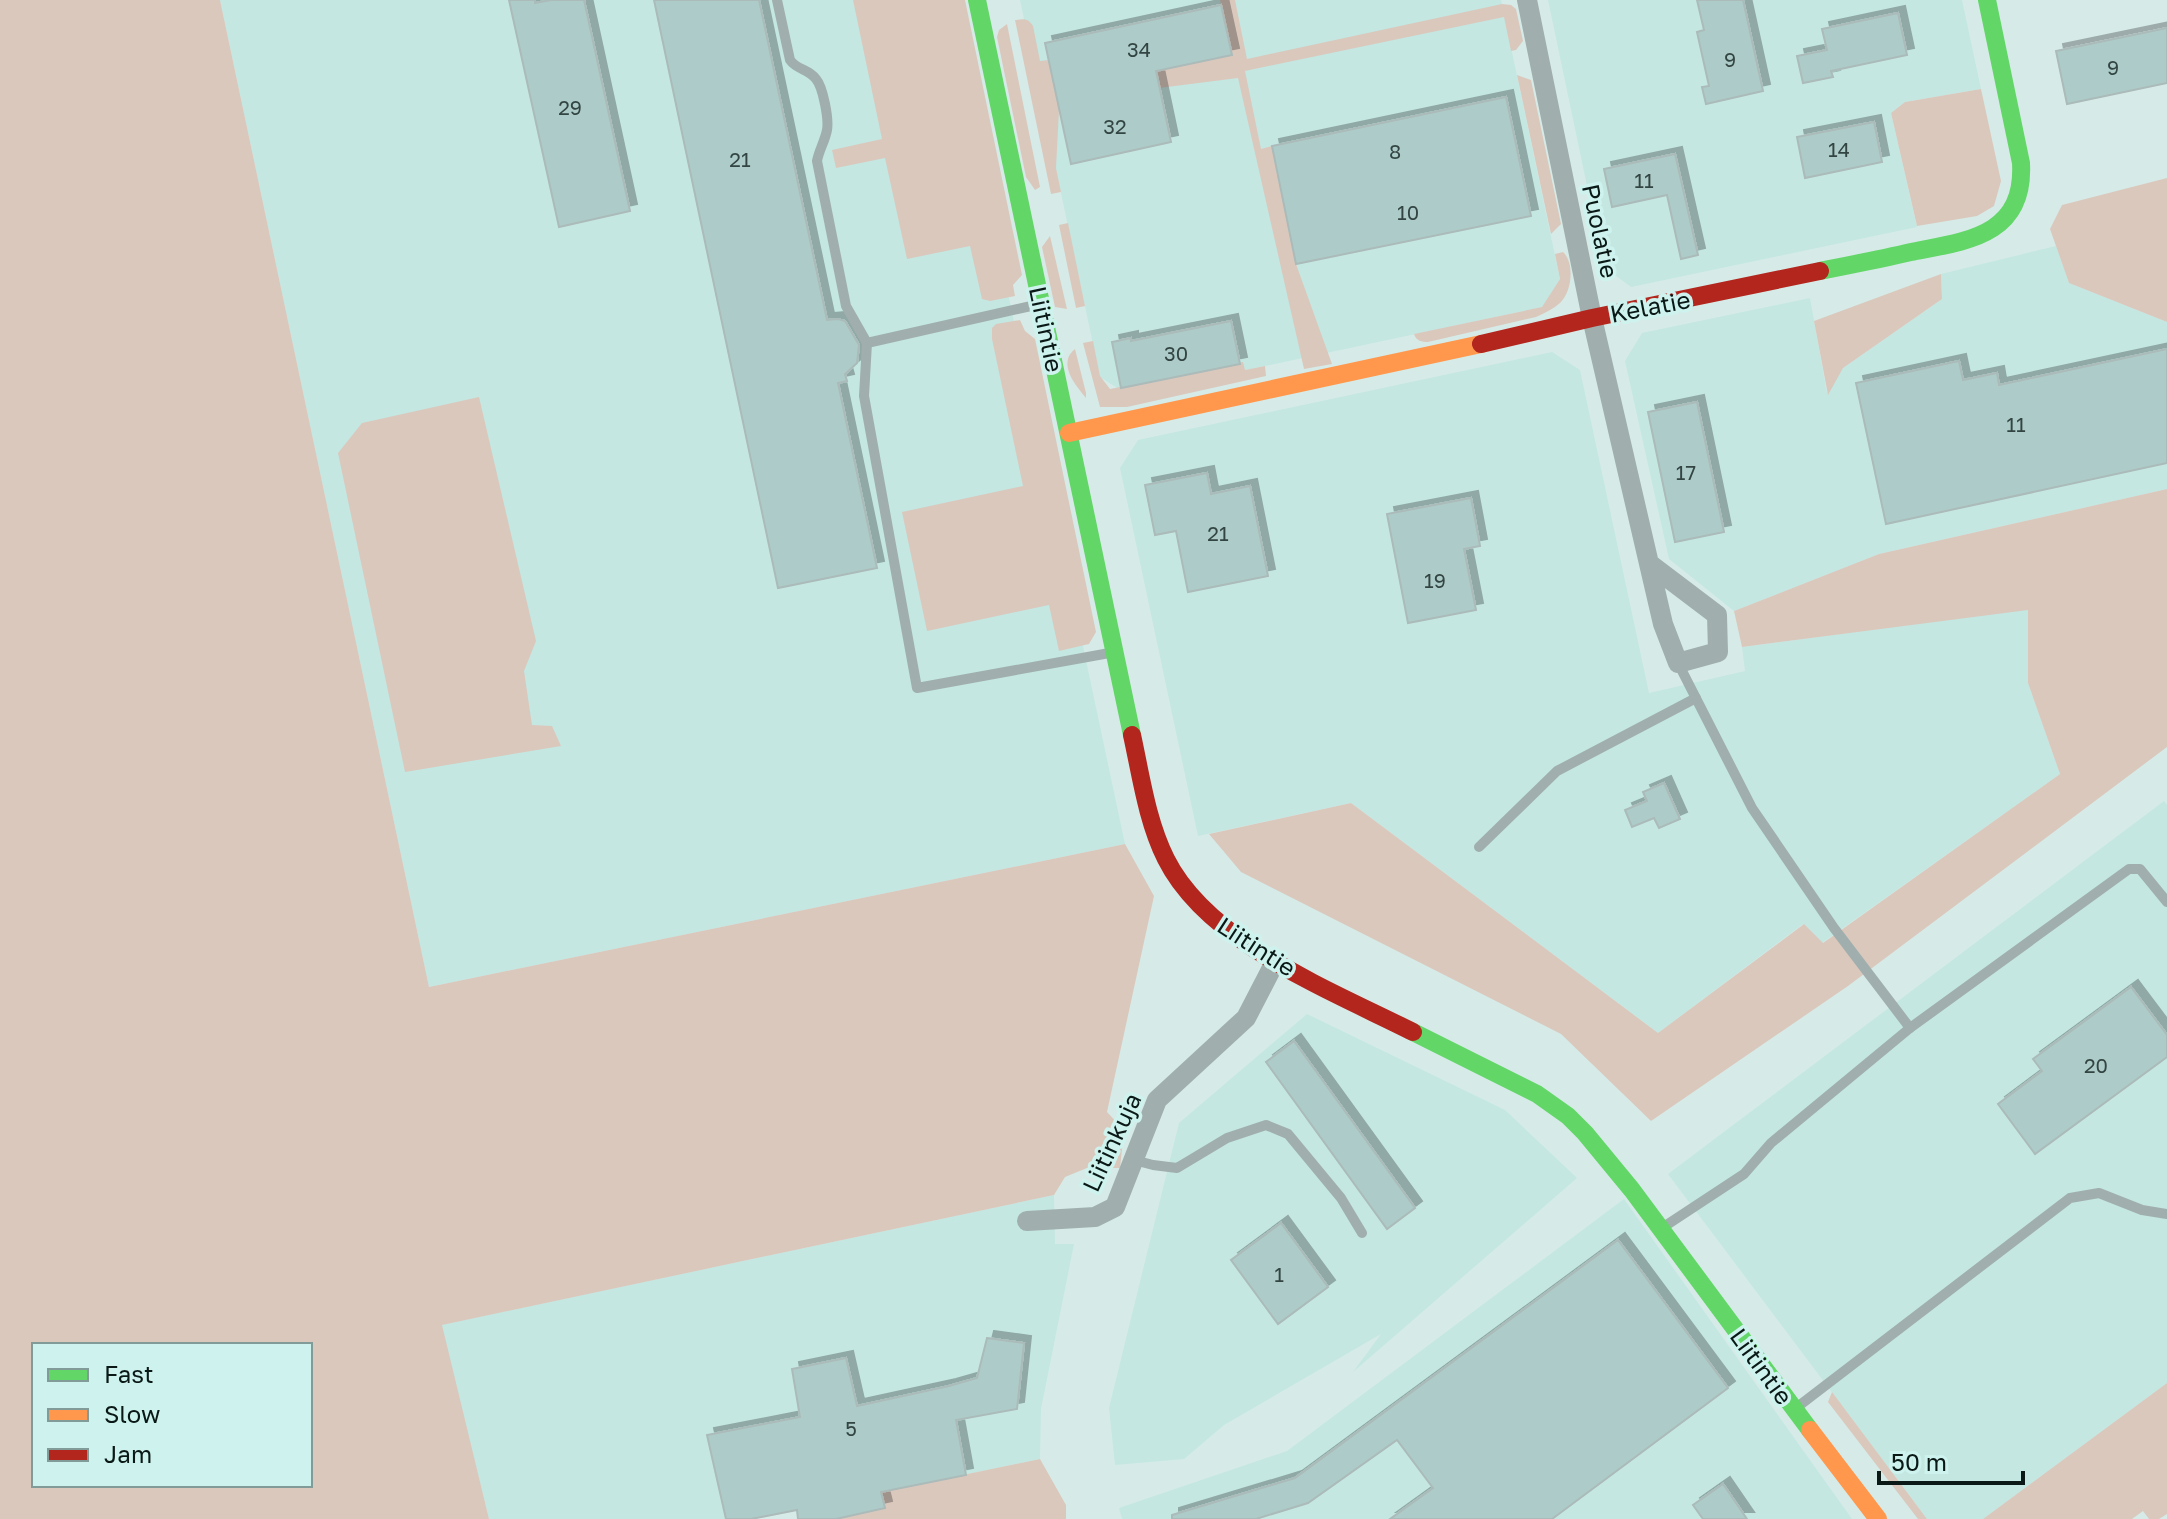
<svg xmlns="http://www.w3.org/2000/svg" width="2167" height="1519" viewBox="0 0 2167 1519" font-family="'Golos Text',sans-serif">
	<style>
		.built { fill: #c4e7e2; fill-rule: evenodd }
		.green { fill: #dac8bd; fill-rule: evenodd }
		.building { fill: #adccc9; stroke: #abbbb9; stroke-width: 2; filter: url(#shadow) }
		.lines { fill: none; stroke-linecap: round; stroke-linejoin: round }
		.lane { stroke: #a0afad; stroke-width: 10 }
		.street { stroke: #a0afad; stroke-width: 20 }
		.fast { stroke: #63d668; stroke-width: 18 }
		.slow { stroke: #ff974d; stroke-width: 18 }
		.jam { stroke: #b3261e; stroke-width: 18 }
		.labels { text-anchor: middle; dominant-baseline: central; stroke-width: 7; stroke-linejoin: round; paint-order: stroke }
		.number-label { font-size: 20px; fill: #334543 }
		.street-label { font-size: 24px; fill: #0a1816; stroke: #cef3ee }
	</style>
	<defs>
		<filter id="shadow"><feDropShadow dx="7" dy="-7" stdDeviation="0" flood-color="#0004"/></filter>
	</defs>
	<rect width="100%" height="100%" fill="#d6ebe8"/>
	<g class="built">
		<polygon points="220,0 944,0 988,199 1125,844 429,987"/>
		<polygon points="1020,0 1501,0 1560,279 1543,307 1128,395 1100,377"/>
		<polygon points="1548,0 1962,0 1981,89 1905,102 1891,113 1917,227 1631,287 1604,267"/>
		<polygon points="2056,246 2069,283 2167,322 2167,489 1879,554 1734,611 1669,559 1625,361 1642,333 1810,298 1827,393 1843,368 1942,299 1941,274"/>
		<path d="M1552,352L1580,370L1649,693L1745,671L1742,647L2028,609V683L2060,774L1822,943L1803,924L1658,1033L1351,803L1198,836L1120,468L1138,440ZM1207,474L1211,494L1250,486L1268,576L1188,592L1176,531Z"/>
		<polygon points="2164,801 2167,805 2167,1383 1983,1519 1927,1519 1668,1174"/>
		<polygon points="1307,1014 1505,1110 1577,1178 1353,1372 1381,1334 1224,1425 1184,1459 1115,1465 1109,1408 1179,1123"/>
		<polygon points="1054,1195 1055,1244 1074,1244 1041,1409 1040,1459 882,1492 885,1508 836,1519 798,1519 796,1510 751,1519 489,1519 441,1325"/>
		<polygon points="1624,1199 1852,1519 1122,1519 1119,1508 1287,1451"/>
	</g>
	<g class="green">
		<path d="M0,0H220L429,987L1125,844L1154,896L1107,1112L1124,1130L1120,1168H1087L1065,1177L1054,1195L442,1325L489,1519H0ZM34,1345H310V1485H34Z"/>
		<polygon points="853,0 965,0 1022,275 1013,285 1015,296 990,301 982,299 970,246 907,259 885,158 836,168 832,150 882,139"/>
		<path d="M1220,0H1235L1247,59L1502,4L1511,5L1516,9L1523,41L1516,50L1511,51L1504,17L1245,71L1261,149L1272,146L1296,264L1332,364L1304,369L1238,78L1159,88L1059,110L1056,168L1061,192L1051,194L1015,20C1024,19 1028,18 1033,26L1040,61L1049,60L1057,93L1231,55Z"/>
		<polygon points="1007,24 1040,187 1035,190 1026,177 997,37 999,30"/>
		<polygon points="1517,75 1531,80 1561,224 1551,234"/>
		<polygon points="1981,89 2001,181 1994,206 1977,216 1917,226 1891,113 1905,102"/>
		<polygon points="2167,178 2167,322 2069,283 2050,229 2062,205"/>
		<polygon points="1068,223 1085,306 1076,308 1059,225"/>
		<polygon points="1050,236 1067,309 1055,307 1042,247"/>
		<path d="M1563,252C1575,263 1572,292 1560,303C1553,309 1545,313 1536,317L1428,342C1422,342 1416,341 1414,334L1542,307L1560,279L1555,254Z"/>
		<polygon points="1941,274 1942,299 1843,368 1828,395 1814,321"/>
		<polygon points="1020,320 1025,331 1035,339 1096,632 1089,644 1059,651 1049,605 927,631 902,512 1023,486 992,339 992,328 996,324"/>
		<polygon points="1093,341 1100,376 1110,389 1243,362 1245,370 1265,366 1266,376 1127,407 1100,407 1083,343"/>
		<path d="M1075,349L1086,393V398C1075,385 1057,363 1075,349Z"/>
		<polygon points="479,397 536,641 524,671 532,725 552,726 561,746 405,772 338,453 362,423"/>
		<polygon points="2167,489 2167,747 1848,986 1651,1121 1561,1034 1241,872 1209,834 1351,803 1658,1033 1804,924 1823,943 2060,774 2028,683 2028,610 1742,647 1734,611 1879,554"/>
		<polygon points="2167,1383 2167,1514 2159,1519 2149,1519 2143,1511 2132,1519 1983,1519"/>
		<polygon points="1832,1392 1927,1519 1918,1519 1828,1402"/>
		<polygon points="1040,1459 1066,1505 1066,1519 836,1519 885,1508 881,1492"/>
	</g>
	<g class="building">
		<polygon points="509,0 535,0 535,3 551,0 584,0 630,211 559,227"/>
		<polygon points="654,0 759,0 827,320 838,319 845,321 859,345 857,363 845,374 847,381 838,383 877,568 778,588"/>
		<polygon points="1697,0 1743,0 1763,91 1706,104 1702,87 1709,86 1697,32 1704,30"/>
		<polygon points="1221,5 1232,55 1156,71 1171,142 1071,164 1045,43"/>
		<polygon points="1898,13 1907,55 1831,71 1833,77 1803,83 1797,56 1827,50 1822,29"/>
		<polygon points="2167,28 2167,83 2067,104 2056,51"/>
		<polygon points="1506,97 1531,216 1296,264 1272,146"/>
		<polygon points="1874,122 1882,162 1805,178 1797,137"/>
		<polygon points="1675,154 1698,255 1681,259 1667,195 1612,207 1604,169"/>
		<polygon points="1231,321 1240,364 1121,388 1112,342 1131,338 1131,341"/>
		<polygon points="2167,349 2167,463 1886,524 1856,383 1959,361 1963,380 1997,373 1999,385"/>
		<polygon points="1697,402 1724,532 1675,542 1648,412"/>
		<polygon points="1207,473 1211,494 1250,486 1268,576 1188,592 1176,531 1155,535 1145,485"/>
		<polygon points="1471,498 1480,546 1464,549 1476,610 1408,623 1387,514"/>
		<polygon points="1664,783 1680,819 1659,828 1654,818 1632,827 1625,810 1647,801 1643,792"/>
		<polygon points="2131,987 2167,1035 2167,1057 2035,1154 1998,1104 2042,1071 2033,1059"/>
		<polygon points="1294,1041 1415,1208 1387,1229 1266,1062"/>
		<polygon points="1281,1223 1328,1287 1278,1324 1231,1260"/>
		<polygon points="1618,1240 1728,1388 1552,1519 1390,1519 1433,1488 1397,1440 1308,1503 1256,1519 1172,1519 1172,1515 1295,1478"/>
		<polygon points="987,1338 1024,1343 1017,1409 956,1420 966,1475 881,1492 885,1508 836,1519 798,1519 797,1510 751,1519 726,1519 707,1435 800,1417 792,1369 846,1358 857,1406 949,1386 977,1378"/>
		<polygon points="1723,1484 1747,1519 1703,1519 1693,1505"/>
	</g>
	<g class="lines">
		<g class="lane">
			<path d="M777,0L790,60C797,70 809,69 816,79C823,87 829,119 827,130C825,141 819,150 817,161L846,306L867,343"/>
			<polyline points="1040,304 867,343 864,396 917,688 1115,652"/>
			<polyline points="1678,663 1752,808 1834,928 1910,1028"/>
			<polyline points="1479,847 1557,771 1696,698"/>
			<polyline points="1134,1160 1153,1165 1177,1168 1227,1138 1266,1125 1288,1134 1341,1198 1362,1233"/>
			<polyline points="1662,1228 1744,1174 1771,1143 1910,1028 2129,869 2140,869 2167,902"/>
			<polyline points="1796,1408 2070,1198 2099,1193 2142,1210 2167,1214"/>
		</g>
		<g class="street">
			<polyline points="1527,0 1592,318 1663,624 1678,663 1718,652 1717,615 1651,565"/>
			<polyline points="1027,1221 1095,1217 1115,1207 1157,1100 1246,1018 1275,962"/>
		</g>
		<g class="fast">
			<polyline points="977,0 1132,735"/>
			<path d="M1820,271C1850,265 1881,259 1911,252C1967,241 2025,236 2021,163L1987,0"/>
			<polyline points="1413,1032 1537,1094 1568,1116 1585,1133 1632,1190 1810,1430"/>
		</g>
		<g class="slow">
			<polyline points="1069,433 1481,344"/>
			<polyline points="1810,1430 1878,1519"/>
		</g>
		<g class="jam">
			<polyline points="1481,344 1592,318 1820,271"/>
			<path d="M1132,735C1141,776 1147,821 1166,859C1208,943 1332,991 1413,1032"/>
		</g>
	</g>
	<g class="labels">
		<g class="number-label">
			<text x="1139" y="49">34</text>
			<text x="1730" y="59">9</text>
			<text x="2113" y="67">9</text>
			<text x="570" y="107">29</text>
			<text x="1115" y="126">32</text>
			<text x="1839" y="149">14</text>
			<text x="1395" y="151">8</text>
			<text x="740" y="159">21</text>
			<text x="1644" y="180">11</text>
			<text x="1408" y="212">10</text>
			<text x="1176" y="353">30</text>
			<text x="2016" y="424">11</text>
			<text x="1686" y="472">17</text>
			<text x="1218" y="533">21</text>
			<text x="1435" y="580">19</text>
			<text x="2096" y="1065">20</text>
			<text x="1279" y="1274">1</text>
			<text x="851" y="1428">5</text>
		</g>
		<g class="street-label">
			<text transform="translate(1601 231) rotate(78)">Puolatie</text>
			<text transform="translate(1650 306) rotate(-11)">Kelatie</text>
			<text transform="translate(1047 329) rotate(78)">Liitintie</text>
			<text transform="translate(1257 946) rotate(33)">Liitintie</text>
			<text transform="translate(1111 1142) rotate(-65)">Liitinkuja</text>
			<text transform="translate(1762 1366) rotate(54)">Liitintie</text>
		</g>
	</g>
	<rect x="32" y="1343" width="280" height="144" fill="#cef3ee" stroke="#809b98" stroke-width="2"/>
	<rect x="48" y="1369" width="40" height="12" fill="#63d668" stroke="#809b98" stroke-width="2"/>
	<text x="104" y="1383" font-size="24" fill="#0a1816">Fast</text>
	<rect x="48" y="1409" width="40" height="12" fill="#ff974d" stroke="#809b98" stroke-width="2"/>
	<text x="104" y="1423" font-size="24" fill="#0a1816">Slow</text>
	<rect x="48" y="1449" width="40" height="12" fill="#b3261e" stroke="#809b98" stroke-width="2"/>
	<text x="104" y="1463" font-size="24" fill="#0a1816">Jam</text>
	<path d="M1879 1471v12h144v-12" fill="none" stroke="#0a1816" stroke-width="4"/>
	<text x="1891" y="1471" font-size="24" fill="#0a1816" stroke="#cef3ee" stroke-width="6" paint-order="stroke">50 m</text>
</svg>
